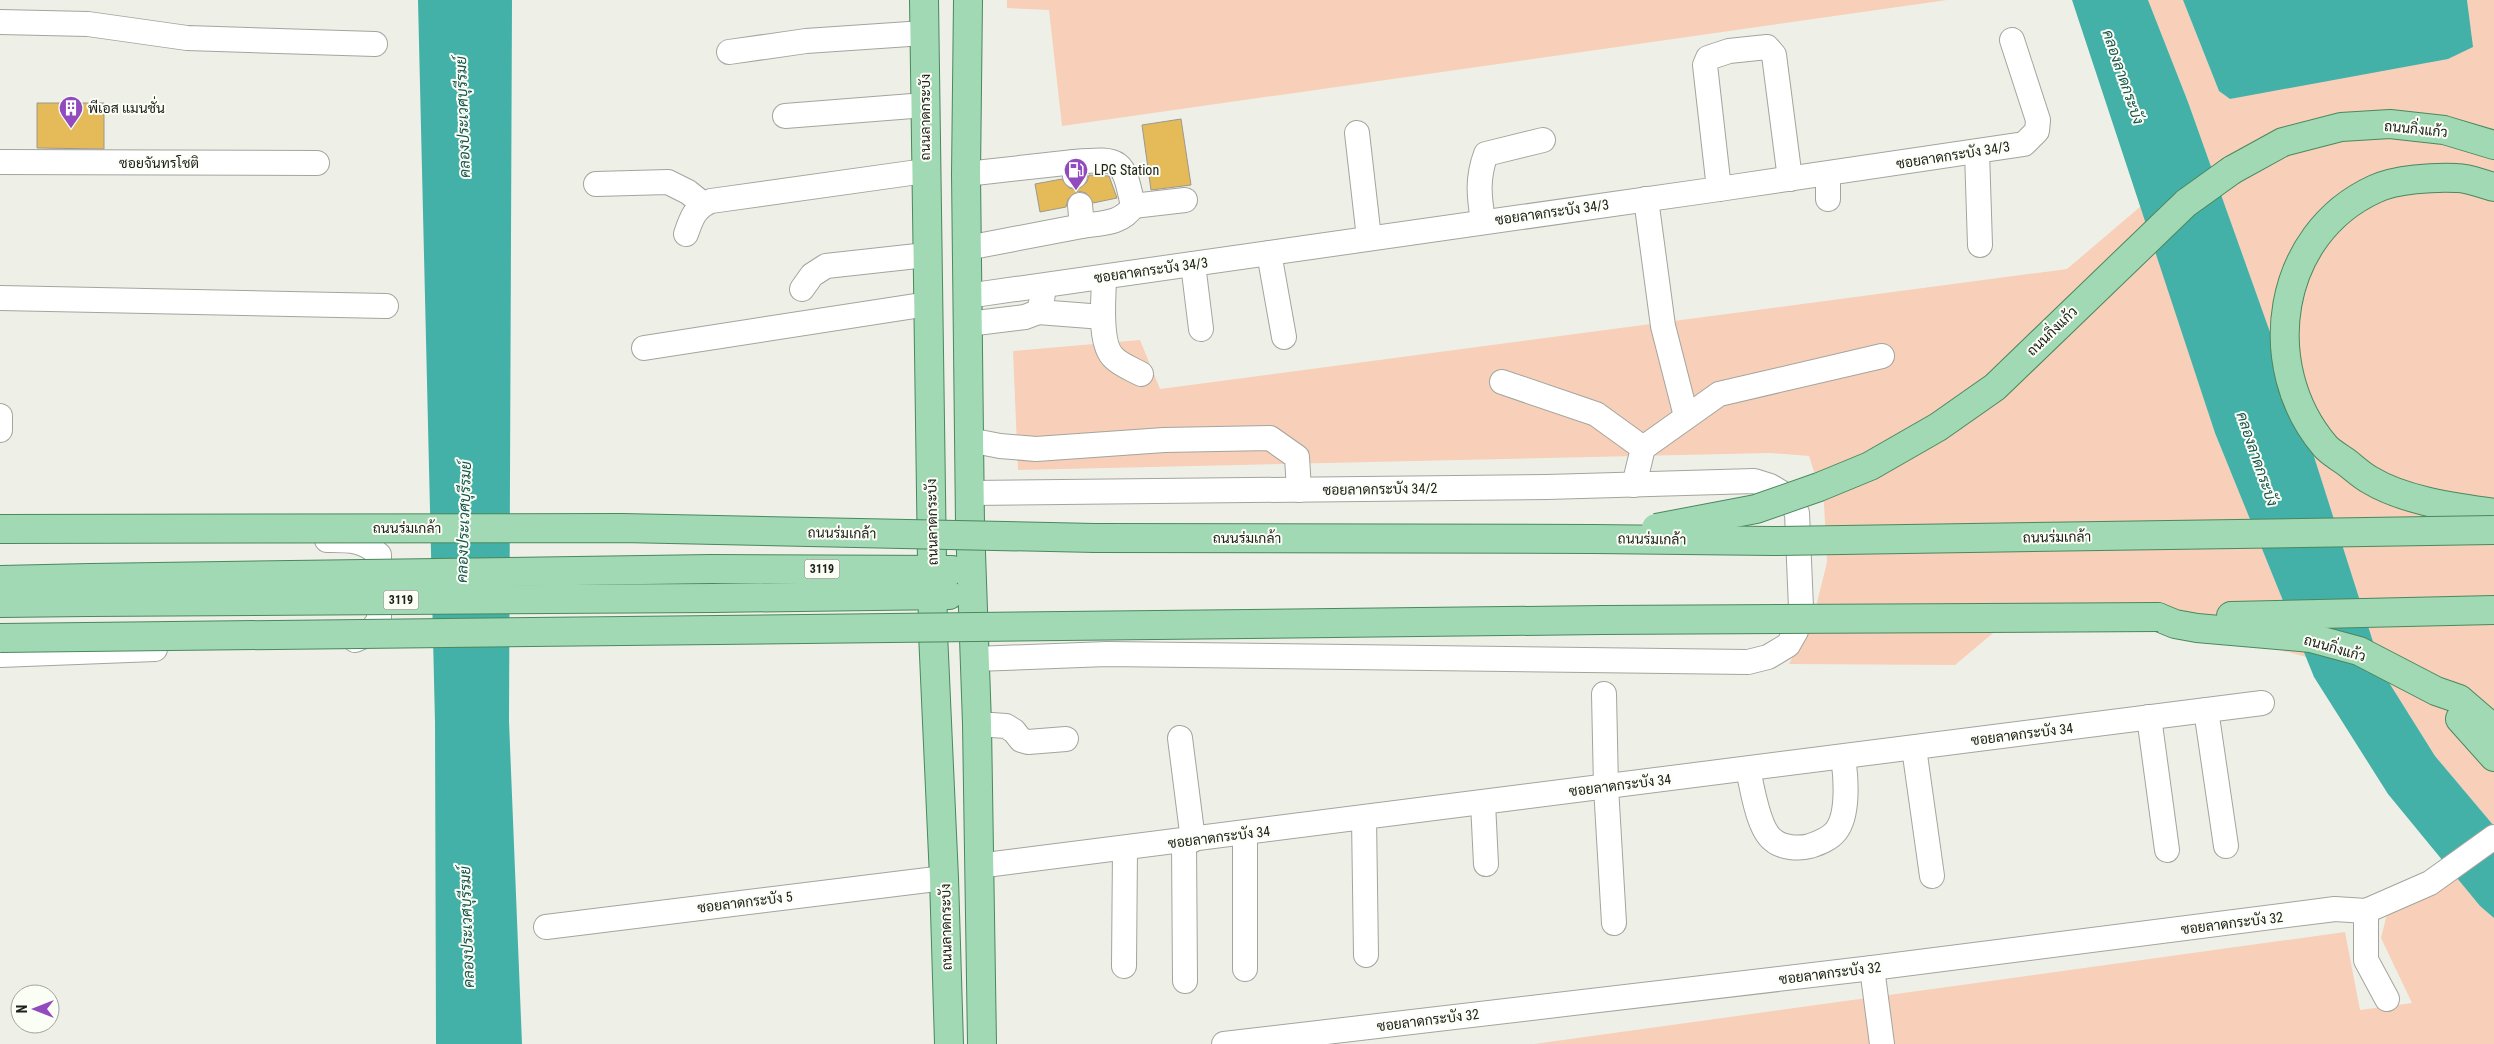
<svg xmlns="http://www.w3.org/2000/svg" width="2494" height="1044" viewBox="0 0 2494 1044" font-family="'Roboto Condensed',Sarabun,sans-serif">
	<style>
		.green { fill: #f8cfb8 }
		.water { fill: #43b1a7 }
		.building { fill: #e5ba59; stroke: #9c9890 }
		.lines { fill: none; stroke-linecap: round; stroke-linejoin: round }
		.minor-casing { stroke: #a3a59d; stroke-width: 26 }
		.major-casing { stroke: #4a885e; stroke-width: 30 }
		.minor { stroke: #fff; stroke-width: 24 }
		.major { stroke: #a0d9b3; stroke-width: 28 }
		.major-bridge-casing { stroke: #4a885e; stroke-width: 30; stroke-linecap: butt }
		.major-bridge { stroke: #a0d9b3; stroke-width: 28 }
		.labels { text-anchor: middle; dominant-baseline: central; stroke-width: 4; stroke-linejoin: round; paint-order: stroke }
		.shield { fill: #fbfef4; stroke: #62635e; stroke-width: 1 }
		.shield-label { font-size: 12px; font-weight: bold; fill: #20211e }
		.poi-label { font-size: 14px; fill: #20211e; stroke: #fbfef4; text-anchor: start }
		.street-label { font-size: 14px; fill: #20211e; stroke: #fbfef4 }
		.water-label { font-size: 15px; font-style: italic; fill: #16544f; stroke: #fbfef4 }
	</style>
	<rect width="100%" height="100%" fill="#eef0e7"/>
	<g class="green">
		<polygon points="1007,0 1947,0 1062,126 1049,10 1007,8"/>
		<polygon points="2148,0 2183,0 2219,91 2230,99 2472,47 2467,0 2494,0 2494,826 2435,756 2383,673 2311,447 2188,102"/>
		<polygon points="2141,206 2215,433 2306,657 2158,617 2011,618 1955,665 1789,664 1813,619 1827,562 1824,503 1809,456 1770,453 1018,470 1013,351 1140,340 1160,389 2067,269"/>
		<polygon points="2454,874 2480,906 2494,918 2494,1044 1534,1044 2345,932 2360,1010 2412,1003 2381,938 2388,910"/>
	</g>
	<g class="water">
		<polygon points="418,0 512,0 509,721 522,1044 436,1044 435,722"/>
		<polygon points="2072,0 2148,0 2188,102 2311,447 2383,673 2435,756 2494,826 2494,918 2480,906 2388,794 2314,677 2215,433"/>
		<polygon points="2183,0 2467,0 2473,47 2448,59 2230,99 2219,91"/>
	</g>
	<g class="building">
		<polygon points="37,103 104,103 104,149 37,148"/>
		<polygon points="1181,119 1191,185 1151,190 1142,125"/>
		<polygon points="1089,175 1109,176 1117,198 1093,203 1086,193 1078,191 1068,199 1066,207 1040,212 1035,184 1062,179 1069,188 1076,190 1087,182"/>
	</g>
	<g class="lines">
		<defs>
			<g id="minor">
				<polyline points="0,22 88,24 187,38 375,44"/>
				<polyline points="729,52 806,41 924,33"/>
				<polyline points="785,116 925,105"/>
				<polyline points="1357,133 1369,238"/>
				<polyline points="1977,152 1980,245"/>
				<polyline points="0,162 317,163"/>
				<path d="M1074,162C1122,158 1123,159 1133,206C1122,224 1101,223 1082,226"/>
				<polyline points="966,174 1074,162 1075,176"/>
				<polyline points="1828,174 1828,199"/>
				<polyline points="596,184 668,182 688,192 703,204"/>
				<polyline points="1719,189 1705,65 1708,58 1729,51 1767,47 1774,55 1790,179"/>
				<polyline points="1646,199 1663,326 1686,416"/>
				<polyline points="1133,206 1185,200"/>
				<path d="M1483,221C1479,196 1477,178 1486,154L1543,140"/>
				<path d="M686,234C691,219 695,207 711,201L925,171"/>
				<polyline points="967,248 1082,226 1080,205"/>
				<polyline points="1269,253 1284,337"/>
				<polyline points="1193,264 1201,329"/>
				<path d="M1104,277C1104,297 1098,344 1114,358C1121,365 1132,369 1141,374"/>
				<polyline points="802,289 812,275 826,266 926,255"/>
				<polyline points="967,296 1719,189 2024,144 2037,131 2038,120 2012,40"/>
				<polyline points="0,298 386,306"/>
				<polyline points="1038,312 1103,317"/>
				<polyline points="968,324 1025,317 1038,312 1042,300 1044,286"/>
				<polyline points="644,348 928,304"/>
				<polyline points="1502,382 1596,414 1643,448"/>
				<polyline points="0,416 0,430"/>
				<polyline points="969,440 1000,446 1036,449 1164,440 1270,438 1297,457 1299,490"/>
				<polyline points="1634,485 1643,448 1719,394 1882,356"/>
				<polyline points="970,493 1547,487 1754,481 1770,486 1787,496 1797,513 1801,608 1796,631 1788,645 1768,657 1748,662 1107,654 975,659"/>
				<path d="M327,540C348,540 364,539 379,555V620L369,634L355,640"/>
				<polyline points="0,655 155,649"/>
				<polyline points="1604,694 1606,787 1614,923"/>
				<polyline points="2206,710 2226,846"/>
				<polyline points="2149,717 2167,850"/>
				<polyline points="977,724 1006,726 1014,731 1021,740 1028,742 1066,739"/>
				<polyline points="1180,738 1193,840"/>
				<polyline points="1914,748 1932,876"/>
				<path d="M1748,769C1752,787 1758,829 1773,840C1782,848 1799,849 1810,846C1819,843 1830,839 1836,831C1849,815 1846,776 1843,757"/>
				<polyline points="1483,803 1486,864"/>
				<polyline points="1364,818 1366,955"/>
				<polyline points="1184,842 1185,981"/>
				<polyline points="978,866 2262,703"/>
				<polyline points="2366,911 2366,960 2387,999"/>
				<polyline points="546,927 944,878"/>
				<polyline points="1124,966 1125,849"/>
				<polyline points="1872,968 1882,1044"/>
				<polyline points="1245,969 1245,833"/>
				<polyline points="1224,1044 1872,968 2335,909 2366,911 2430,883 2494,837"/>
			</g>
			<g id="major">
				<polyline points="924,0 933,633 944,878 949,1044"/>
				<polyline points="968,0 966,174 970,524 977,724 982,1044"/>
				<polyline points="2232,170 2283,142 2341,127 2390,124 2444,130 2494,145"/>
				<path d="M2494,187C2482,184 2469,178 2457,178C2434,177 2396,179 2375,189C2276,234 2257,366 2325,446C2330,452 2339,457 2346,462C2354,468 2361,475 2370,480C2405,501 2454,507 2494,513"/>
				<polyline points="1095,538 1593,539"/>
				<polyline points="711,569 952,570"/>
				<polyline points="0,580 90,578"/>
				<polyline points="713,598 949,595"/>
				<polyline points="0,603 89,602"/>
				<polyline points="2231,616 2494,610"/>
				<polyline points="2158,617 2175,624 2197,628 2311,638 2359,651 2436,691 2459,699 2494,729"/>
				<polyline points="2460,719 2494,757"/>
			</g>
		</defs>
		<use href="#minor" class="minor-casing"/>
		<use href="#major" class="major-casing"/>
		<use href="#minor" class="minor"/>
		<use href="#major" class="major"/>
		<defs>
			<g id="major-bridge">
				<polyline points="1656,528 1756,509 1819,487 1870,466 1938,427 1995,387 2186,203 2232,170"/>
				<polyline points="0,529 622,528 1095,538"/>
				<polyline points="1593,539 1773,541 2494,530"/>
				<polyline points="90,578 711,569"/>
				<polyline points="89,602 713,598"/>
				<polyline points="0,638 1602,620 2158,617"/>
			</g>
		</defs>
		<use href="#major-bridge" class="major-bridge-casing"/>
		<use href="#major-bridge" class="major-bridge"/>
	</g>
	<defs>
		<symbol id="building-pin" viewBox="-11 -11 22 30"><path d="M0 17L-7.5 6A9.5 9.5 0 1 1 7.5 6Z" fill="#924bbe" stroke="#fbfef4"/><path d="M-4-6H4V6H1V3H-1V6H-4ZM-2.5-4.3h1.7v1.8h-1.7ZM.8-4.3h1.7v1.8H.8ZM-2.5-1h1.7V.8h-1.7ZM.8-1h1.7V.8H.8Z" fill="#fff"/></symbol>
		<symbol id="fuel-pin" viewBox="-11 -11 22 30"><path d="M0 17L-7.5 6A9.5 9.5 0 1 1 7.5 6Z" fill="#924bbe" stroke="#fbfef4"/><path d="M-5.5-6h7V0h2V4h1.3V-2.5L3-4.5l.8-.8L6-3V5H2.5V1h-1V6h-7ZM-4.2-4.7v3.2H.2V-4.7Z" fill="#fff"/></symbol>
	</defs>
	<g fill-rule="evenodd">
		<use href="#building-pin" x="57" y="94" width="28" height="38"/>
		<use href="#fuel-pin" x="1062" y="156" width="28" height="38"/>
	</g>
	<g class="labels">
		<g class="shield">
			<rect x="804.5" y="559.5" width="35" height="19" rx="4"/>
			<rect x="383.5" y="590.5" width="35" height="19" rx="4"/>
		</g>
		<g class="shield-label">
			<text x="822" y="569">3119</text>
			<text x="401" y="600">3119</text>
		</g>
		<g class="poi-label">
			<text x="88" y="108">พีเอส แมนชั่น</text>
			<text x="1094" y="170">LPG Station</text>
		</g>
		<g class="street-label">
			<text transform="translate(925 117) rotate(-90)">ถนนลาดกระบัง</text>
			<text transform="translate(2416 129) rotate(6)">ถนนกิ่งแก้ว</text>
			<text transform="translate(1953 155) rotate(-9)">ซอยลาดกระบัง 34/3</text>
			<text x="159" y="163">ซอยจันทรโชติ</text>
			<text transform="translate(1552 212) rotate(-8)">ซอยลาดกระบัง 34/3</text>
			<text transform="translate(1151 270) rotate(-8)">ซอยลาดกระบัง 34/3</text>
			<text transform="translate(2052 331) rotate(-44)">ถนนกิ่งแก้ว</text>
			<text transform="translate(1380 489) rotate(-1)">ซอยลาดกระบัง 34/2</text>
			<text transform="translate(932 522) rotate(-91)">ถนนลาดกระบัง</text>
			<text x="407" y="528">ถนนร่มเกล้า</text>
			<text transform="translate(842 533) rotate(1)">ถนนร่มเกล้า</text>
			<text transform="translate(2057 537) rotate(-1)">ถนนร่มเกล้า</text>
			<text x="1247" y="538">ถนนร่มเกล้า</text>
			<text transform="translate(1652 539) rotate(1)">ถนนร่มเกล้า</text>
			<text transform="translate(2335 648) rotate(16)">ถนนกิ่งแก้ว</text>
			<text transform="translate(2022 734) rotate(-7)">ซอยลาดกระบัง 34</text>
			<text transform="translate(1620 785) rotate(-7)">ซอยลาดกระบัง 34</text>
			<text transform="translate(1219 837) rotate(-7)">ซอยลาดกระบัง 34</text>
			<text transform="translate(745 902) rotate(-7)">ซอยลาดกระบัง 5</text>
			<text transform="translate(2232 923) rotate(-7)">ซอยลาดกระบัง 32</text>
			<text transform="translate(946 927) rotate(-91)">ถนนลาดกระบัง</text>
			<text transform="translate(1830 973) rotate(-7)">ซอยลาดกระบัง 32</text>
			<text transform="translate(1428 1020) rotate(-7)">ซอยลาดกระบัง 32</text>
		</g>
		<g class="water-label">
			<text transform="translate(2123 77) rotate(71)">คลองลาดกระบัง</text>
			<text transform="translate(463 117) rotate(-92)">คลองประเวศบุรีรมย์</text>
			<text transform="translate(2257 459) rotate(71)">คลองลาดกระบัง</text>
			<text transform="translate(464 522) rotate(-88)">คลองประเวศบุรีรมย์</text>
			<text transform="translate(467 927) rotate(-92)">คลองประเวศบุรีรมย์</text>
		</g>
	</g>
	<g transform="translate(35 1009) rotate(270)"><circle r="24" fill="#fbfef4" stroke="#a3a69e"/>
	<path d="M0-4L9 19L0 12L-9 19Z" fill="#924bbe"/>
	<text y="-8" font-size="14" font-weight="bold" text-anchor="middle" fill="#20211e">N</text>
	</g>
</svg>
